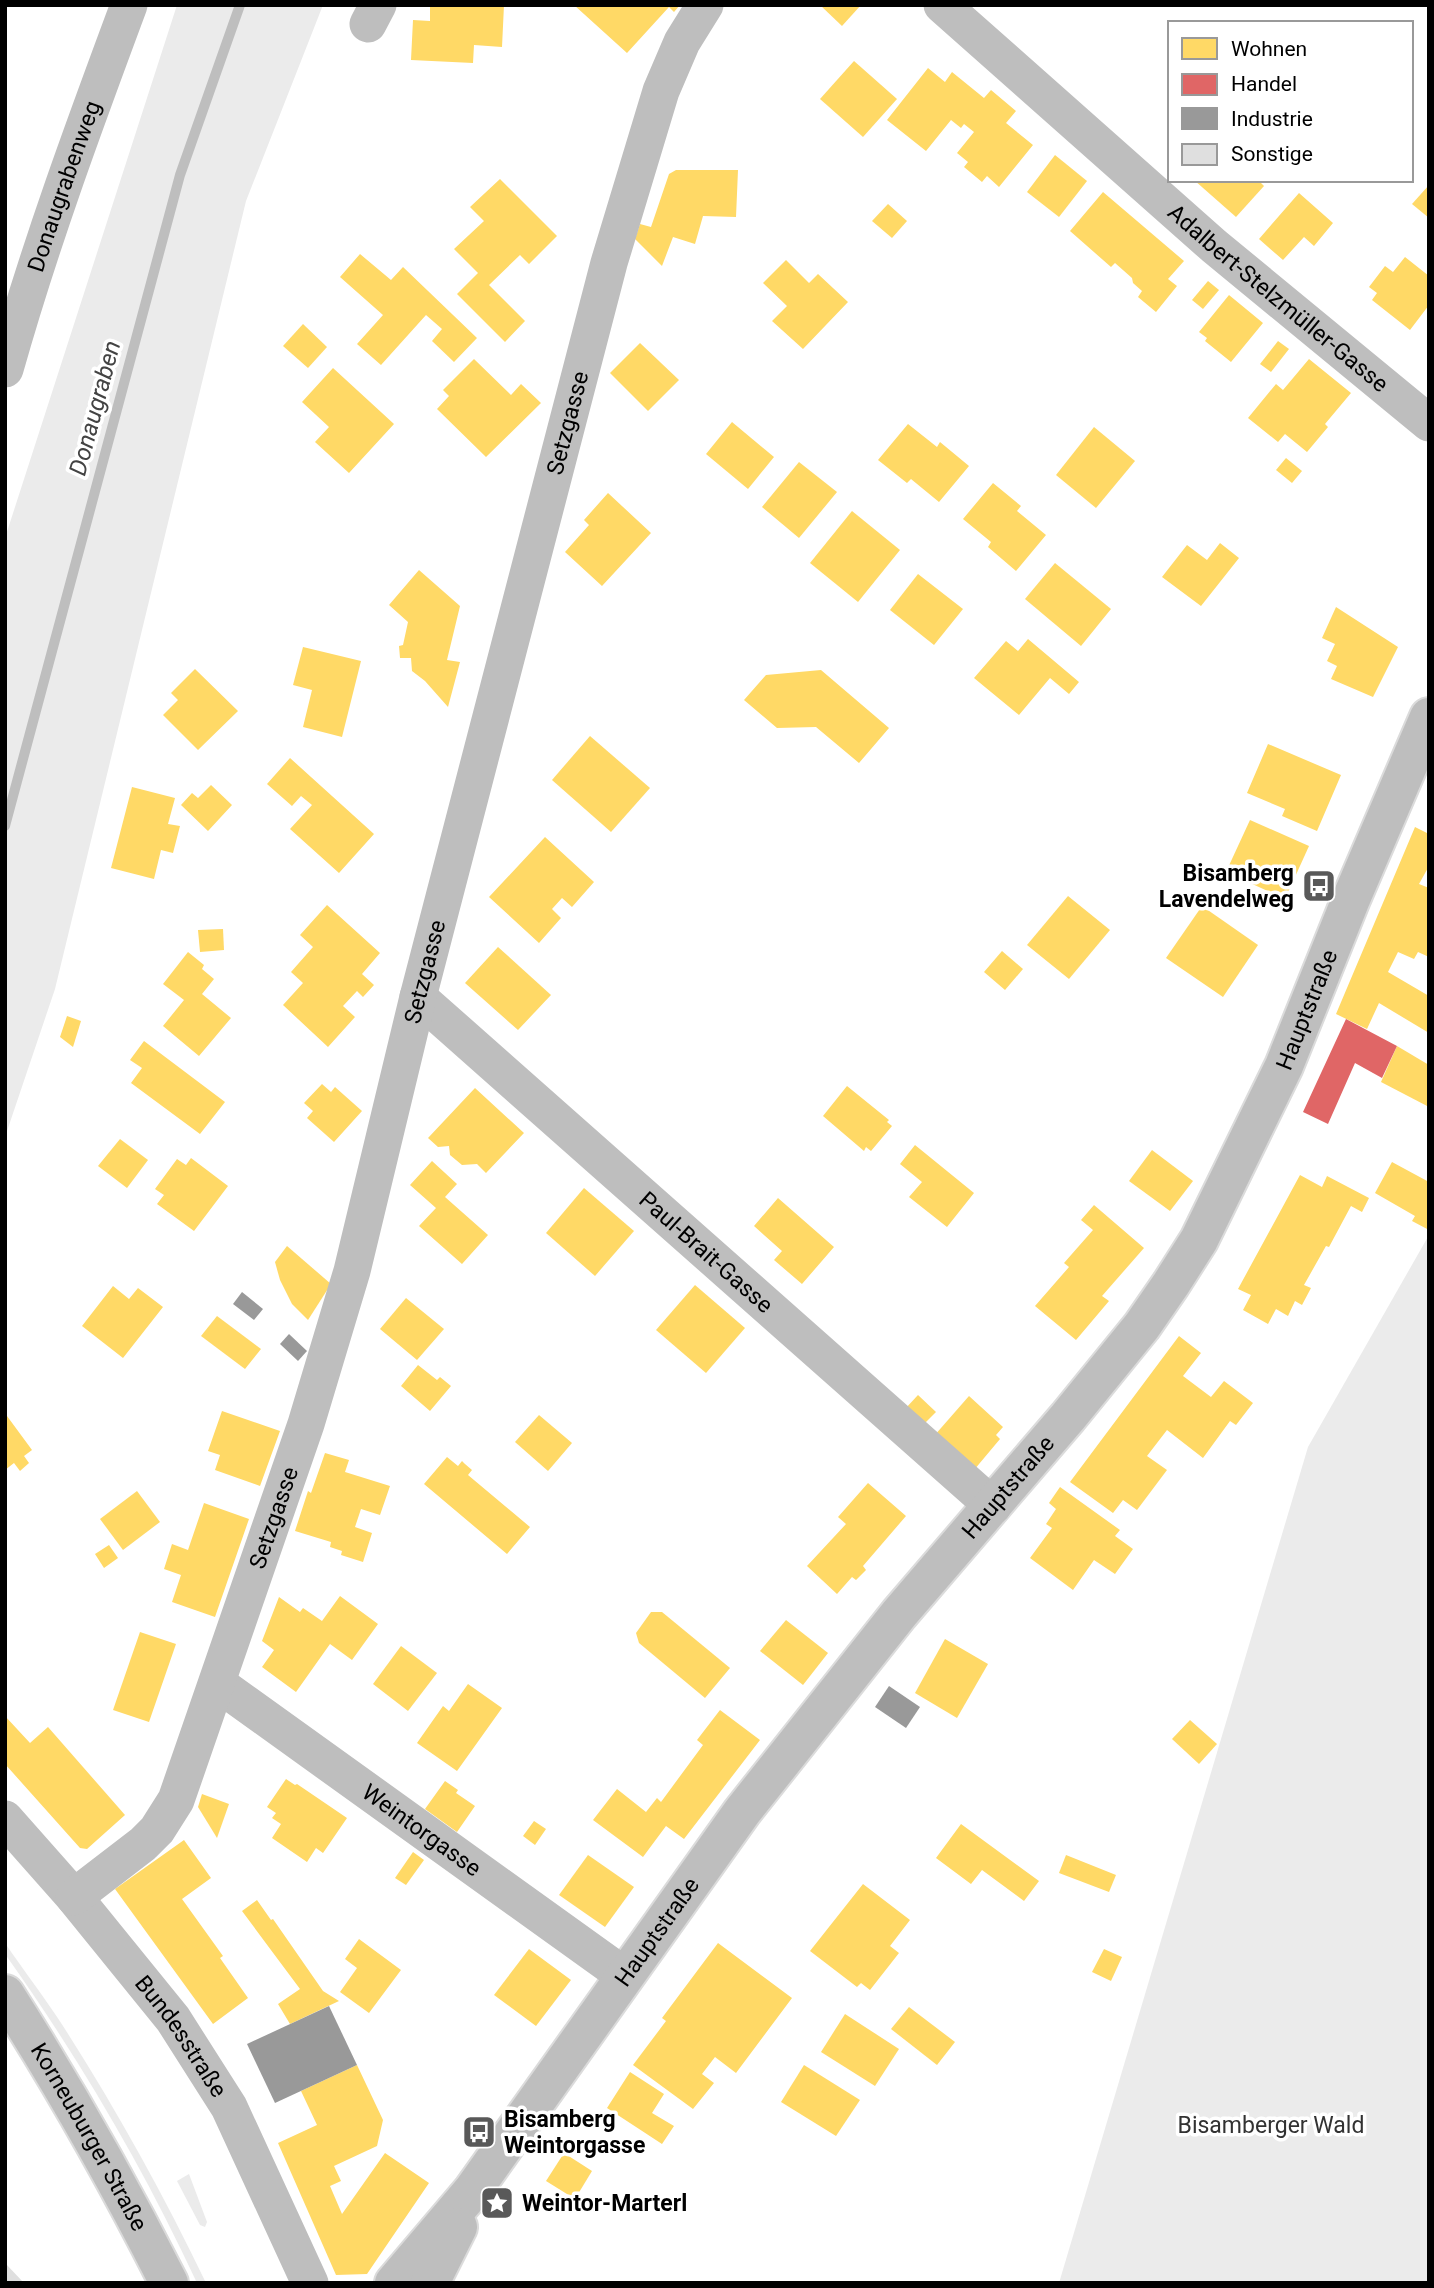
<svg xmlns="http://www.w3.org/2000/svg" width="1434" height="2288" viewBox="0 0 1434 2288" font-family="Roboto,sans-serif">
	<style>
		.green { fill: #ebebeb }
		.homes { fill: #ffd966 }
		.shops { fill: #e06666 }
		.industry { fill: #999 }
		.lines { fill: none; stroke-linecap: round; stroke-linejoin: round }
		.stream { stroke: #bebebe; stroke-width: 10 }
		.building { fill: #dfdfdf }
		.major-casing { stroke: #dbdbdb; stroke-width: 42 }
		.minor { stroke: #bebebe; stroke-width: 37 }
		.major { stroke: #bebebe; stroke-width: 38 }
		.labels { text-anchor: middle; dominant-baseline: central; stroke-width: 7; stroke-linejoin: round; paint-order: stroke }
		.street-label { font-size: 23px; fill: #000; stroke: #fff }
		.poi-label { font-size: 23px; font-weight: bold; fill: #000; stroke: #fff; text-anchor: start }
		.park-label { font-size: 23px; fill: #323232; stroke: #fff }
		.water-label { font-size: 24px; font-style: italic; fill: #434343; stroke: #fff }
	</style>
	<rect width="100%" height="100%" fill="#fff"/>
	<g class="green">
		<polygon points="177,5 323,5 246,201 55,989 5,1137 5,538"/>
		<polygon points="1429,1235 1429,2283 1059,2283 1308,1447"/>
		<path d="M5,1943C24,1971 45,1998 63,2026C116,2109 164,2195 206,2283H197C143,2167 79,2058 5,1954Z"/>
		<polygon points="189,2174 207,2222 205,2227 200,2225 177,2181"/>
	</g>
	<g class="homes">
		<polygon points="430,5 504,5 502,47 474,45 473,63 411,60 413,20 430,21"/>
		<polygon points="574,5 680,5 674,12 669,7 627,53"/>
		<polygon points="820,5 861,5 842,26"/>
		<polygon points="854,61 897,99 863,137 820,99"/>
		<polygon points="928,68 945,82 952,72 984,98 991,90 1016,111 1006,123 1033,145 999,187 987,176 982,182 964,167 968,162 957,153 974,132 964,124 961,128 951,120 926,151 887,120"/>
		<polygon points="1055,155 1087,181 1059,217 1027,192"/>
		<polygon points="676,170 738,170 736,217 703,216 695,244 673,237 662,266 635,239 640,224 651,227 669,174"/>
		<polygon points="500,179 557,236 529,264 520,255 489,285 525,321 505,342 457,294 478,273 454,249 484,221 470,207"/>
		<polygon points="1194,180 1258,180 1264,186 1236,217"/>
		<polygon points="1429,185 1429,218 1412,204"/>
		<polygon points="1103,192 1184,261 1168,279 1177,286 1156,312 1138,297 1142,291 1133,283 1132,278 1115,263 1111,267 1070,231"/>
		<polygon points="1299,193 1333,223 1314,246 1304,237 1283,260 1259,239"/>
		<polygon points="888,204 907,221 892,238 872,221"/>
		<polygon points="360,254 391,280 403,267 477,338 454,362 432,341 442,329 426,315 381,365 357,344 383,315 340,277"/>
		<polygon points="1405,257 1429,276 1429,305 1410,330 1372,300 1377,293 1369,287 1385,266 1393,272"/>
		<polygon points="786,260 809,283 818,274 848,302 803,349 772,321 787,306 763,283"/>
		<polygon points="1208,281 1219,290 1203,309 1192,300"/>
		<polygon points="1229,295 1263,323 1231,362 1205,341 1207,338 1199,332"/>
		<polygon points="303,324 327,347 308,368 283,346"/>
		<polygon points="1278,341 1289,349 1271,372 1260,364"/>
		<polygon points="640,343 679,380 648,411 610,373"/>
		<polygon points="474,359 511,395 521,384 541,403 486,457 437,409 449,396 443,390"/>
		<polygon points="1309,359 1351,393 1325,424 1328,427 1307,452 1285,434 1278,442 1248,418 1276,384 1283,390"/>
		<polygon points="333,368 394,424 349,473 315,442 329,427 302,402"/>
		<polygon points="732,422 774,457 748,489 706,454"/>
		<polygon points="908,424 937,447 940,442 969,466 939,502 911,479 907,483 878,460"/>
		<polygon points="1094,427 1135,461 1096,508 1056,475"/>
		<polygon points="1286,458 1302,471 1292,483 1276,470"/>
		<polygon points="799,462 837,492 799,538 762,507"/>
		<polygon points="993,483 1021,506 1017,511 1046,535 1016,571 988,547 991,542 963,519"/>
		<polygon points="608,493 651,533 602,586 565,552 589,525 584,520"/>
		<polygon points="852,511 900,550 858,602 810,563"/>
		<polygon points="1220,543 1239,558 1201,606 1162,577 1187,545 1207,560"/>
		<polygon points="1055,563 1111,609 1081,646 1025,599"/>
		<polygon points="419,570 460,606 447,660 460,662 448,707 425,681 412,671 411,658 400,658 399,646 403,645 408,622 389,605"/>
		<polygon points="918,574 963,609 934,645 890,610"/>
		<polygon points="1336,607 1398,647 1373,697 1331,679 1337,666 1327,661 1335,644 1322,638"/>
		<polygon points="1028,639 1079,682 1069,694 1050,678 1019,715 974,678 1006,641 1018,651"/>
		<polygon points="303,647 361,661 342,737 303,727 312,690 293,685"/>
		<polygon points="195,669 238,711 198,750 163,715 178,700 171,693"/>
		<polygon points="821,670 889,728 859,763 816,727 777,728 744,700 766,675"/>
		<polygon points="590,736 650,788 611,832 552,780"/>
		<polygon points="1268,744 1341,775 1317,831 1282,816 1285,809 1247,793"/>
		<polygon points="290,758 374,834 339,873 290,829 312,805 301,796 292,806 267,784"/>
		<polygon points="211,785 232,805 208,831 181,805 192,793 198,798"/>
		<polygon points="132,787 175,798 168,824 180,826 173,853 161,850 154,879 111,868"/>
		<polygon points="1250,820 1309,846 1285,899 1226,872"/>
		<polygon points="1415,827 1429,834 1429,866 1419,884 1429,888 1429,957 1418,952 1414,959 1398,952 1388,972 1429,996 1429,1033 1379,1003 1367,1029 1336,1014"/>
		<polygon points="545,837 594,882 572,907 562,898 552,909 561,918 539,943 489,897"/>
		<polygon points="1068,896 1110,930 1069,979 1027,945"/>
		<polygon points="327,905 380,953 362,974 374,985 363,997 357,991 343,1006 355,1017 328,1047 283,1005 303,983 291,972 313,947 300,935"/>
		<polygon points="1202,906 1258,945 1223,997 1166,958"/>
		<polygon points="223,929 224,950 200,952 198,930"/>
		<polygon points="498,947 551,995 518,1030 465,983"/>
		<polygon points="1002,951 1023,969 1005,990 984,972"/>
		<polygon points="188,952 204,965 202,969 214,979 202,994 231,1018 199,1056 163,1026 184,1000 163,984"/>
		<polygon points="67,1016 81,1021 73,1047 60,1037"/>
		<polygon points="144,1041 225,1102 200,1134 131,1083 142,1068 130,1060"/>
		<polygon points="1397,1046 1429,1065 1429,1107 1381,1082"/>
		<polygon points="322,1084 331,1092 335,1087 362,1111 334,1142 307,1118 313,1111 304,1103"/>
		<polygon points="847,1086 889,1120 887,1122 892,1126 871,1151 866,1147 864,1151 823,1116"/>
		<polygon points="475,1088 524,1133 486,1173 477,1164 462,1165 450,1155 449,1146 438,1147 428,1138"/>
		<polygon points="120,1139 148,1160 127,1188 98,1166"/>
		<polygon points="915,1145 974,1193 947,1227 909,1197 922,1182 900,1164"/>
		<polygon points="1152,1150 1193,1181 1170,1211 1129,1181"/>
		<polygon points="191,1158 228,1186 194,1231 157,1204 164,1195 155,1189 177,1159 186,1165"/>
		<polygon points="432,1161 457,1184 445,1197 488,1235 462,1264 419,1226 436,1208 410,1185"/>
		<polygon points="1392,1162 1429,1182 1429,1230 1412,1221 1415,1216 1375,1193"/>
		<polygon points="1300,1175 1322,1187 1327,1176 1369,1198 1362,1212 1351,1206 1329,1247 1326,1246 1304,1285 1311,1288 1302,1305 1295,1301 1288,1316 1276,1309 1268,1324 1243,1310 1251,1295 1238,1289"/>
		<polygon points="584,1188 634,1231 595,1276 546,1233"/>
		<polygon points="778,1198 834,1247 802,1284 774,1260 782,1251 754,1226"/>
		<polygon points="1094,1205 1144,1248 1102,1296 1109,1301 1076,1340 1035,1306 1069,1267 1064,1263 1093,1230 1081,1220"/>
		<polygon points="287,1246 331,1284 308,1320 292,1304 280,1280 275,1262"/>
		<polygon points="695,1285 745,1328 706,1373 656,1330"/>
		<polygon points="113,1286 129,1299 138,1288 163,1307 123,1358 82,1326"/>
		<polygon points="406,1298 444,1329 417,1360 380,1329"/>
		<polygon points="217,1316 261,1349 245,1369 201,1336"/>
		<polygon points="1179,1336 1201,1353 1183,1376 1211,1397 1224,1381 1253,1403 1236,1425 1230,1421 1203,1458 1167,1430 1147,1456 1167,1470 1137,1510 1123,1500 1113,1513 1070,1482"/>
		<polygon points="418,1365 437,1380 440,1377 451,1386 430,1411 401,1386"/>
		<polygon points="918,1395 936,1412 922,1426 905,1409"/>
		<polygon points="969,1396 1003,1427 996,1435 1000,1439 974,1470 934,1436"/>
		<polygon points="222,1411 280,1431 260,1486 215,1470 220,1455 208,1451"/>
		<polygon points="539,1415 572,1443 548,1471 515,1442"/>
		<polygon points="7,1416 32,1450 24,1456 29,1463 20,1471 14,1463 5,1470 5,1417"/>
		<polygon points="325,1453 349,1460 345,1472 390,1486 380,1515 361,1509 355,1527 372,1533 363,1562 341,1555 342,1551 330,1547 331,1542 295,1531 308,1491 311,1493"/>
		<polygon points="447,1457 458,1466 462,1461 465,1464 472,1470 468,1475 530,1527 507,1554 424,1484"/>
		<polygon points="868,1483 906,1516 863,1566 866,1570 856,1580 852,1577 837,1594 807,1566 846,1524 838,1517"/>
		<polygon points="1060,1487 1120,1530 1115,1536 1133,1549 1115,1574 1094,1560 1073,1590 1030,1558 1052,1528 1046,1524 1056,1509 1049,1503"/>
		<polygon points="137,1491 160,1522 123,1550 100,1519"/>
		<polygon points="204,1503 249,1519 215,1617 172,1602 181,1575 164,1569 172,1544 188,1550"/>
		<polygon points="109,1545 118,1558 104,1568 95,1554"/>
		<polygon points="340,1596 378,1624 352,1660 330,1644 296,1692 262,1667 274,1650 262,1641 279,1597 300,1612 303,1608 322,1621"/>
		<polygon points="651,1612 662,1612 730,1668 705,1698 639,1643 636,1633"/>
		<polygon points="786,1620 828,1653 803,1685 760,1651"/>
		<polygon points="140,1632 176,1644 149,1722 113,1710"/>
		<polygon points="945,1639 988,1664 957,1718 915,1693"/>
		<polygon points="401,1646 437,1673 408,1711 373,1684"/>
		<polygon points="468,1684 502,1708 457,1771 417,1743 443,1706 449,1711"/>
		<polygon points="720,1710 760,1740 684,1839 666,1826 643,1857 593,1820 617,1789 646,1812 657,1798 661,1802 703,1745 697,1740"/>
		<polygon points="5,1716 30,1743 48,1727 125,1815 87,1849 80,1848 5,1764"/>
		<polygon points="1190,1720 1217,1744 1199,1764 1172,1739"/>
		<polygon points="286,1779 295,1785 297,1784 347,1818 323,1853 316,1848 307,1862 272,1838 281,1824 272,1818 276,1813 267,1807"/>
		<polygon points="445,1781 458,1790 456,1793 475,1806 457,1832 425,1809"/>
		<polygon points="202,1794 229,1804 217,1838 198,1807"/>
		<polygon points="534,1821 546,1829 535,1845 523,1836"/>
		<polygon points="961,1824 1039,1881 1024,1901 982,1870 971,1884 936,1858"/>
		<polygon points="184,1840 211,1878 182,1899 223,1956 220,1958 248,1998 213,2024 115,1889"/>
		<polygon points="413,1852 424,1860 406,1885 395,1878"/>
		<polygon points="588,1855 634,1887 605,1927 559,1895"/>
		<polygon points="1066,1855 1116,1875 1109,1892 1059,1873"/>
		<polygon points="863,1884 910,1920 890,1946 899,1953 870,1990 861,1983 857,1987 810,1951"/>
		<polygon points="257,1900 271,1920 273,1919 323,1991 339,2001 290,2024 278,2004 300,1989 242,1911"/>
		<polygon points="359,1939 401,1970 369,2013 340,1992 357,1968 345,1959"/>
		<polygon points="718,1943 792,1998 736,2073 715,2057 702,2074 714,2083 693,2109 633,2065 666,2021 662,2018"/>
		<polygon points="529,1949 571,1980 536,2026 494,1995"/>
		<polygon points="1104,1949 1122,1957 1111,1981 1092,1972"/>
		<polygon points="909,2007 955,2042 937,2065 891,2029"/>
		<polygon points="845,2014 899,2049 875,2086 821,2052"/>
		<polygon points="357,2065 383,2120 377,2146 334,2166 341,2181 330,2186 342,2214 385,2153 429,2183 367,2274 336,2275 278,2143 317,2125 301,2091"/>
		<polygon points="804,2065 860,2100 836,2136 781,2102"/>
		<polygon points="630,2072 664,2094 652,2113 674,2126 662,2144 607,2108"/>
		<polygon points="564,2153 592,2171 575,2199 546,2181"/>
	</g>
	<polygon class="shops" points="1346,1019 1397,1046 1382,1078 1355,1063 1328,1124 1303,1112"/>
	<g class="industry">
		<polygon points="242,1292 263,1309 254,1320 233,1304"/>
		<polygon points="289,1334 307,1351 298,1361 280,1344"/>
		<polygon points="889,1686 920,1707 906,1728 875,1707"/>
		<polygon points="329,2006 357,2065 275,2103 247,2044"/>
	</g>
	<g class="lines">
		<polyline class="stream" points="5,826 180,175 240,5"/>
	</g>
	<polygon class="building" points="5,2263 24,2283 5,2283"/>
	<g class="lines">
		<defs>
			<g id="major">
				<path id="s7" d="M5,1994C65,2088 119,2184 169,2283"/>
				<path id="s8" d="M394,2283L473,2190L742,1812L899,1614L1068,1417L1142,1326L1171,1284L1199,1240L1284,1066L1351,899L1429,717"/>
				<polyline points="430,2283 458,2227"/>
			</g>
		</defs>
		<use href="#major" class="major-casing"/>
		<g class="minor">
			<path id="s1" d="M942,5L1214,246L1429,423"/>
			<polyline points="368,24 378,5"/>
			<path id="s2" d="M5,369C40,245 84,126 129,5"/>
			<path id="s3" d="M418,997L993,1506"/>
			<path id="s4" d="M217,1683L625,1976"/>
			<path id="s5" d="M5,1819L74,1897L173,2019L229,2107L310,2283"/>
			<path id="s6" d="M74,1897L143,1844L157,1830L176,1800L306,1424L352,1271L418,997L609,263L661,91L682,42L705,5"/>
		</g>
		<use href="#major" class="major"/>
	</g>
	<defs>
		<symbol id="bus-square" viewBox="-11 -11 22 22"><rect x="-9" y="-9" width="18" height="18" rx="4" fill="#595959" stroke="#fff"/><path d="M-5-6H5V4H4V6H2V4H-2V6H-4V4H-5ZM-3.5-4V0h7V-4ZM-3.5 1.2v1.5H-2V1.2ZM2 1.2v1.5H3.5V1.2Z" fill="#fff"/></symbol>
		<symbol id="sight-square" viewBox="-11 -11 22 22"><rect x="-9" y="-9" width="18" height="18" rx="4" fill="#595959" stroke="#fff"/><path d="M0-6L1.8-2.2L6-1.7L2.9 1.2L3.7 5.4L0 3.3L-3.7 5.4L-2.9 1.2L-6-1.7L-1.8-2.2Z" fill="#fff"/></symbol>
	</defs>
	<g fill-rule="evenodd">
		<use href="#bus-square" x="1300" y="867" width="38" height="38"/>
		<use href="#bus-square" x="460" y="2113" width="38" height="38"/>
		<use href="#sight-square" x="478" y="2184" width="38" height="38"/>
	</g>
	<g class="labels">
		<g class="street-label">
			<text stroke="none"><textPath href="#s2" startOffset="192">Donaugrabenweg</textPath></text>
			<text stroke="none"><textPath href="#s1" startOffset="446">Adalbert-Stelzmüller-Gasse</textPath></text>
			<text stroke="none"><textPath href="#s6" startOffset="1575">Setzgasse</textPath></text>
			<text stroke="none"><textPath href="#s6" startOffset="1008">Setzgasse</textPath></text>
			<text stroke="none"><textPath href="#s8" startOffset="1573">Hauptstraße</textPath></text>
			<text stroke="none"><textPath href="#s3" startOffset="385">Paul-Brait-Gasse</textPath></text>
			<text stroke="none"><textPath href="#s8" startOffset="1006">Hauptstraße</textPath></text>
			<text stroke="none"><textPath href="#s6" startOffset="441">Setzgasse</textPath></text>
			<text stroke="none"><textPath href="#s4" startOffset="252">Weintorgasse</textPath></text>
			<text stroke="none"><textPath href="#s8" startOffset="439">Hauptstraße</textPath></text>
			<text stroke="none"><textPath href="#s5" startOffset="280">Bundesstraße</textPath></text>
			<text stroke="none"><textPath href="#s7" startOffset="166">Korneuburger Straße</textPath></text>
		</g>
		<g class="poi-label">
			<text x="1294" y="873" text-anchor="end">Bisamberg<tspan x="1294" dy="26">Lavendelweg</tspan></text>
			<text x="504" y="2119">Bisamberg<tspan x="504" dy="26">Weintorgasse</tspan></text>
			<text x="522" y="2203">Weintor-Marterl</text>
		</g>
		<g class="park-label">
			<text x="1271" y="2125">Bisamberger Wald</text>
		</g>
		<g class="water-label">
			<text transform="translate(95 408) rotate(-75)">Donaugraben</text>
		</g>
	</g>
	<rect width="1434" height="2288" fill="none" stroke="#000000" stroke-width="14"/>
	<rect x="1168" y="21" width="245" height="161" fill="#ffffff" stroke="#999999" stroke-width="2"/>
	<rect x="1182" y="38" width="35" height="21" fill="#ffd966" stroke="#999999" stroke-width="2"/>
	<text x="1231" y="56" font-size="21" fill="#000000">Wohnen</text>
	<rect x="1182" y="74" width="35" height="21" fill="#e06666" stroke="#999999" stroke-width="2"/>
	<text x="1231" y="91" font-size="21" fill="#000000">Handel</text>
	<rect x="1182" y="108" width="35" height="21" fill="#999999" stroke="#999999" stroke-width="2"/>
	<text x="1231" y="126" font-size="21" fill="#000000">Industrie</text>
	<rect x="1182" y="144" width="35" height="21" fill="#dfdfdf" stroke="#999999" stroke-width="2"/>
	<text x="1231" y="161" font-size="21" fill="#000000">Sonstige</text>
</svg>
